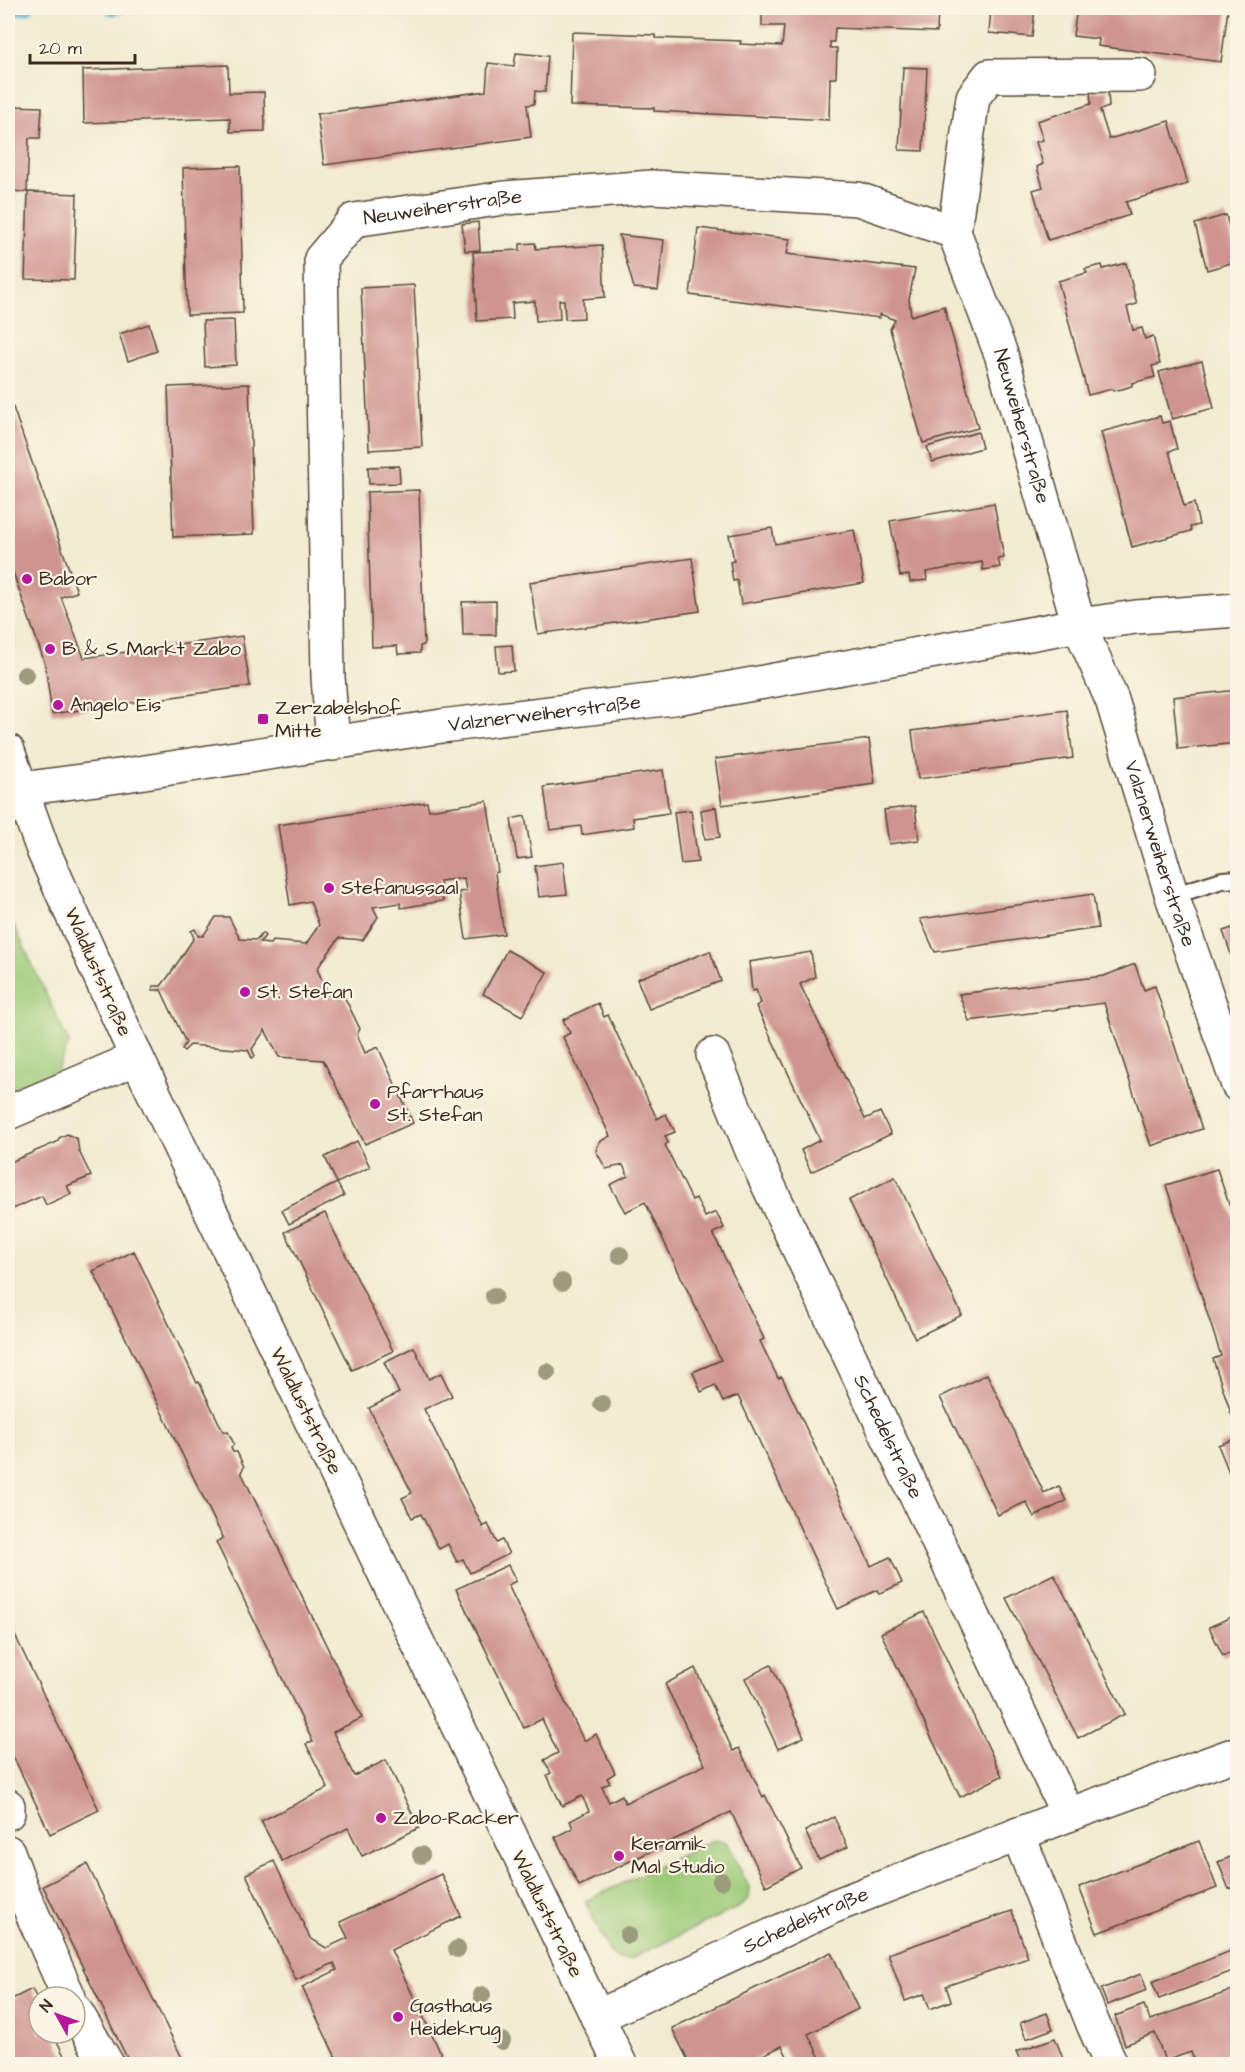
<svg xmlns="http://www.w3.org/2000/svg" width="1245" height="2072" viewBox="0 0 1245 2072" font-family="'Architects Daughter',sans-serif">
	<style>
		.green { fill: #9dcb79; stroke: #6c7a4c; stroke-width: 1.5 }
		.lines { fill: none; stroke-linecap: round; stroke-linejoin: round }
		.stream { stroke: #53b5d1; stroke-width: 10 }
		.building { fill: #cf9490 }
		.lane-casing { stroke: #564739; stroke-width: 20 }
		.street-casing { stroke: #564739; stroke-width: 36 }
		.secondary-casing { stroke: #564739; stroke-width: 36 }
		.lane { stroke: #fff; stroke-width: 16 }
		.street { stroke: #fff; stroke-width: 33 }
		.secondary { stroke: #fff; stroke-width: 33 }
		.tree { fill: #9d9b7d }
		.poi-dot { fill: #b5179e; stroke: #fcf5e5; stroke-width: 2 }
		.labels { text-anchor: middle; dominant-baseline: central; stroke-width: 4.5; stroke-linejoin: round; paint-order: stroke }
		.street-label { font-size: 20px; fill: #3b2a1e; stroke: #fcf5e5 }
		.poi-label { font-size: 20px; fill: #3b2a1e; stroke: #fcf5e5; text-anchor: start }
	</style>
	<rect width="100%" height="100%" fill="#fcf5e5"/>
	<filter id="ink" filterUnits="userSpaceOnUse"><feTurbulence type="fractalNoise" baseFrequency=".0167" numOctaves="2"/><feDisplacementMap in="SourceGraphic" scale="12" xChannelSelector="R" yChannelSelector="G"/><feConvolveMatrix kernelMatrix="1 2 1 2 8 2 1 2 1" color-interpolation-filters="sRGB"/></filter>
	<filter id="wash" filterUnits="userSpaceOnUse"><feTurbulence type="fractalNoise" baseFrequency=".008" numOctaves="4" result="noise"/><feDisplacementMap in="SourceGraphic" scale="24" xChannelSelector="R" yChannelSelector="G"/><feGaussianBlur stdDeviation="1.35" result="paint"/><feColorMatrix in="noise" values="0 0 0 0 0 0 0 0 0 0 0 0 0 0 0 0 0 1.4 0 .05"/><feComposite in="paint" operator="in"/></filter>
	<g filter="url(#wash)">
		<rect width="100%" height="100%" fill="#f2ebd1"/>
		<g class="green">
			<polygon points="8,913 69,1043 57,1070 8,1090"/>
			<polygon points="719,1840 727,1843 750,1889 749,1898 741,1906 628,1960 617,1959 609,1951 585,1901 711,1841"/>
		</g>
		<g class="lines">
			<g class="stream">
				<polyline points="108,8 113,11 122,8"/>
				<polyline points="8,12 26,10 29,8"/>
			</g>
		</g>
		<g id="blocks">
			<g class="building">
				<polygon points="762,8 938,8 937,32 835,28 834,42 830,42 830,48 837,48 836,78 830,78 829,120 654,111 654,108 570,106 572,32 656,35 656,38 741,41 740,44 782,46 784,26 762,26"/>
				<polygon points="991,8 1035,8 1032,37 989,33"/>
				<polygon points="1077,8 1213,8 1228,9 1221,62 1098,46 1099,39 1073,36"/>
				<polygon points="516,53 548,56 545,92 535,91 534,104 527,105 531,137 324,165 317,114 486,91 488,63 514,66"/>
				<polygon points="228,65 229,93 264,92 265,131 230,132 230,118 84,123 83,70"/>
				<polygon points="903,67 927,68 923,151 899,150"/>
				<polygon points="1108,91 1109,107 1100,110 1109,139 1169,121 1188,184 1126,202 1130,215 1048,240 1033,190 1043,187 1037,167 1043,164 1036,142 1043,140 1037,121 1091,104 1090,92"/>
				<polygon points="8,106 42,107 40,138 29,138 27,192 8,191"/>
				<polygon points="240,166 243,313 187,315 183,168"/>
				<polygon points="28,192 77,194 74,280 25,279"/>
				<polygon points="1226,215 1238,261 1207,270 1195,224"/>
				<polygon points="478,222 480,250 465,251 462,224"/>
				<polygon points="698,228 790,239 787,254 915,269 909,299 911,316 944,306 978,428 923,443 890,329 895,320 880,314 880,318 690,295"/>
				<polygon points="619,235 664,240 658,290 634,288"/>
				<polygon points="535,243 536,249 602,245 605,297 583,299 584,318 565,319 564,300 559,300 560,319 536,321 535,301 512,303 513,319 477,321 473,252 520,250 520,244"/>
				<polygon points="1126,263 1137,304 1127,307 1133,330 1142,328 1145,339 1153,336 1160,364 1152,366 1155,377 1132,383 1132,386 1122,389 1113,391 1112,389 1088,395 1058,281 1087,273 1085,269 1102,265 1103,269"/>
				<polygon points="414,285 422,447 369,450 361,288"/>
				<polygon points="234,320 236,365 205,367 203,321"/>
				<polygon points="149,324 157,351 128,361 119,334"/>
				<polygon points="1202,361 1214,408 1172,419 1159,372"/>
				<polygon points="249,384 254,534 173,537 168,387"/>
				<polygon points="8,393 77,592 61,597 84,658 242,636 250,686 52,714 45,664 8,558"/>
				<polygon points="1160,416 1162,423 1170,421 1177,449 1169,451 1184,506 1194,503 1199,525 1190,527 1191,531 1132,547 1101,432"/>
				<polygon points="978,432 982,448 932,462 927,447"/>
				<polygon points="399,466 400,483 369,484 368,467"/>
				<polygon points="419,490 424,645 420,646 420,653 398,654 397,646 372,647 367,492"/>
				<polygon points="994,503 1004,558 998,559 1000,567 983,570 982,562 926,572 927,580 910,582 909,575 900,576 890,521"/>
				<polygon points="772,528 775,544 854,530 864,583 741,604 737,580 733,581 730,562 734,561 729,535"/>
				<polygon points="692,558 700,611 538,634 530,582"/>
				<polygon points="496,601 496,635 463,635 462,602"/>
				<polygon points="512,645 514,671 498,672 496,646"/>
				<polygon points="1238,690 1238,743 1178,749 1173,697"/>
				<polygon points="1067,710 1073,758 918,779 912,731"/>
				<polygon points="869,739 875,784 722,805 715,759"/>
				<polygon points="663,770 669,813 633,818 634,827 582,835 581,826 550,830 544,787"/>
				<polygon points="487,801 498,872 495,873 504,934 466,939 459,892 466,891 464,878 440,881 443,901 401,908 400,903 373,907 378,917 363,940 339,938 317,969 329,995 344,996 360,1029 357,1034 365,1053 378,1047 413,1123 365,1144 323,1060 279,1057 265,1030 252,1049 255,1056 252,1058 248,1050 190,1045 184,1051 182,1049 186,1043 161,990 152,990 153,986 161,986 168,977 194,938 191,931 195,929 198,936 203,936 216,917 229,917 240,939 257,940 262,933 265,936 260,942 261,943 270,944 272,941 306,944 319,925 310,901 290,905 278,825 427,802 429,810"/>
				<polygon points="915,806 919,840 889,844 884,810"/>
				<polygon points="716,807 720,837 705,839 701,810"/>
				<polygon points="691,810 698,862 681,864 674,812"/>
				<polygon points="525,816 532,857 517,859 511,819"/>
				<polygon points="563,862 567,894 539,897 535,866"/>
				<polygon points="1093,894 1098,928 935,952 920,919"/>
				<polygon points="1238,926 1238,972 1237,972 1223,931"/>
				<polygon points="507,950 547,972 522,1016 483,994"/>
				<polygon points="710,951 721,981 649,1009 637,979"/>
				<polygon points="811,952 815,977 800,984 865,1119 880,1112 891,1134 811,1172 801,1150 820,1140 756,1006 761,1003 756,990 752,991 749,962"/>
				<polygon points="1135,964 1144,990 1155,986 1202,1129 1151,1146 1104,1003 969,1021 959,994 1104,976"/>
				<polygon points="598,1003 604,1017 608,1015 657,1119 666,1114 675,1132 665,1136 668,1143 665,1145 692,1200 696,1198 705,1217 716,1212 724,1228 713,1233 764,1339 760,1341 778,1378 782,1377 871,1566 890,1557 902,1583 879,1594 877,1590 838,1609 739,1398 737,1396 723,1402 715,1385 701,1392 693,1372 721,1360 645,1202 625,1212 610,1185 628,1176 623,1165 606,1169 596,1151 599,1142 610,1136 563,1037 570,1033 563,1020"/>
				<polygon points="67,1134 77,1139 79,1151 91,1176 67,1186 71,1194 46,1205 42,1196 8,1211 8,1163 57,1142 59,1138"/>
				<polygon points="357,1141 370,1167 337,1183 325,1157"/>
				<polygon points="1217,1169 1238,1231 1238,1424 1235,1425 1213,1359 1221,1356 1166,1185"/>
				<polygon points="895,1177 962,1315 915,1338 849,1200"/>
				<polygon points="337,1183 344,1196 289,1224 282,1210"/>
				<polygon points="325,1213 393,1351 352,1370 285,1232"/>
				<polygon points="134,1251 197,1383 199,1382 223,1431 228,1432 234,1444 231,1448 233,1452 237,1452 244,1467 241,1472 362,1718 333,1732 354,1776 386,1760 419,1828 362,1856 348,1828 282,1861 261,1821 328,1788 306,1744 313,1742 216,1542 223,1538 93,1271"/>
				<polygon points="414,1347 429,1379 441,1373 452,1396 424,1409 483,1527 488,1524 497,1543 502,1540 509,1554 470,1573 463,1559 457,1562 448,1544 439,1549 421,1514 412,1518 402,1498 412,1493 369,1408 399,1393 384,1362"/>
				<polygon points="987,1374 1044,1493 1059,1486 1066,1501 1034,1517 1026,1502 998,1515 940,1397"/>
				<polygon points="1237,1438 1237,1492 1218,1445"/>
				<polygon points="508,1565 516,1581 508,1585 584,1741 596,1734 615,1773 607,1778 610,1783 602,1787 609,1802 622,1795 625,1803 705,1765 665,1684 695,1668 733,1751 739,1748 763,1797 765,1795 801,1868 766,1886 731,1812 579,1886 555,1837 573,1828 570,1821 589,1811 582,1796 562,1806 547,1775 551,1773 544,1760 558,1753 542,1719 524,1728 456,1589"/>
				<polygon points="1054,1574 1125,1714 1078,1738 1006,1598"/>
				<polygon points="924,1612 1002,1776 960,1797 881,1633"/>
				<polygon points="1238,1614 1238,1649 1223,1656 1209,1627"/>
				<polygon points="12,1629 99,1810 50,1834 8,1745 8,1630"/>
				<polygon points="771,1665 804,1737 778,1749 745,1678"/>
				<polygon points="834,1817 848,1847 819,1860 805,1831"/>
				<polygon points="1199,1841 1217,1888 1097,1933 1079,1887"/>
				<polygon points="1233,1856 1238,1867 1238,1886 1229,1889 1218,1862"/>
				<polygon points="274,1861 310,1938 326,1948 348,1938 340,1922 441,1874 461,1916 391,1950 446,2064 339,2064 302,1987 337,1970 334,1963 296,1980 246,1874"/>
				<polygon points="87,1864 108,1907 185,2064 130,2064 43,1886"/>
				<polygon points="1012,1911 1028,1958 946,1986 951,2001 930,2009 924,1994 905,2001 888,1954"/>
				<polygon points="1238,1948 1238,1969 1159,1999 1152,1982"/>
				<polygon points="831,1952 858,2009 808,2034 823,2064 791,2064 782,2046 744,2064 690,2064 672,2028"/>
				<polygon points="1141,1974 1147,1990 1107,2005 1101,1989"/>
				<polygon points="1238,1988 1238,2019 1233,2021 1238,2035 1238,2064 1195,2064 1191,2052 1165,2061 1155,2033 1125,2045 1115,2016 1144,2005 1150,2020"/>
				<polygon points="32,1989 39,2003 39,2033 53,2033 68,2064 8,2064 8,2001"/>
				<polygon points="1047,2013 1053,2029 1026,2039 1020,2023"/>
				<polygon points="1055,2038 1065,2064 1021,2064 1016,2052"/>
			</g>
		</g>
	</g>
	<g filter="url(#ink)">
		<use href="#blocks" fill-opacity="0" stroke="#564739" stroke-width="1.5"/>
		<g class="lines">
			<defs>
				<polyline id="lane" points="1172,896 1222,880 1238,879"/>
				<g id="street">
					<polyline points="954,232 973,97 989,76 1140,75"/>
					<path id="s1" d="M333,744L328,677L321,259L354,220L504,198L652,187L858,199L954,232L1001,354L1079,625L1112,700L1172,896L1238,1085"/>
					<path id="s2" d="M713,1055L753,1153L1068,1815"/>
					<polyline points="8,1113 137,1058"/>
					<polyline points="8,1806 8,1813"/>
					<polyline points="1018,1834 1093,2024 1111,2064"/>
					<polyline points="8,1852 23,1893 69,1997"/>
					<polyline points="75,2010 107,2064"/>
					<path id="s3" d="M597,2017L832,1907L1068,1815L1238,1753"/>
					<path id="s4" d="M620,2064L137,1058L43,850L21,789L119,776L442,726L681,697L1079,625L1136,617L1238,610"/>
				</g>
				<polyline id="secondary" points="8,751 21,789 8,791"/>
			</defs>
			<use href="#lane" class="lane-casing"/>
			<use href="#street" class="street-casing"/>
			<use href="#secondary" class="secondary-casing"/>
			<use href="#lane" class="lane"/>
			<use href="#street" class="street"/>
			<use href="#secondary" class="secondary"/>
		</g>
		<g class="tree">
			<circle cx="25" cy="675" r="9"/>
			<circle cx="620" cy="1255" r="9"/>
			<circle cx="562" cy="1282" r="9"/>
			<circle cx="494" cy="1296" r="9"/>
			<circle cx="547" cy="1372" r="9"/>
			<circle cx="602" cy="1404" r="9"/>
			<circle cx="421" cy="1855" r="9"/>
			<circle cx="721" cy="1881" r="9"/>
			<circle cx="628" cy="1935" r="9"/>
			<circle cx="457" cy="1949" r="9"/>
			<circle cx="482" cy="1995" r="9"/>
			<circle cx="502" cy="2041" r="9"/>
		</g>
	</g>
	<g class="poi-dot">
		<circle cx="27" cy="579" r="6"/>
		<circle cx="50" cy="649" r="6"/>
		<circle cx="58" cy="705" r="6"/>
		<rect x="257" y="713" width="12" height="12" rx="3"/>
		<circle cx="329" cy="888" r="6"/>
		<circle cx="245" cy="992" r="6"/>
		<circle cx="375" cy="1104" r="6"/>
		<circle cx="381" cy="1818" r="6"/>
		<circle cx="619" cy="1856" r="6"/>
		<circle cx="398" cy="2017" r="6"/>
	</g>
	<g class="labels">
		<g class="street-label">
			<text stroke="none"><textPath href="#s1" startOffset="626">Neuweiherstraße</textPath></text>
			<text stroke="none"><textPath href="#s1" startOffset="1350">Neuweiherstraße</textPath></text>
			<text stroke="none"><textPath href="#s4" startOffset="1938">Valznerweiherstraße</textPath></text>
			<text stroke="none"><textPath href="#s1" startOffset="1800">Valznerweiherstraße</textPath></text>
			<text transform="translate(98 972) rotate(66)">Waldluststraße</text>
			<text transform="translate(306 1411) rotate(64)">Waldluststraße</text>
			<text stroke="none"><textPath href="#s2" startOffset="420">Schedelstraße</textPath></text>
			<text transform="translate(547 1914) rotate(64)">Waldluststraße</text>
			<text stroke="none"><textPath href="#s3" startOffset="230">Schedelstraße</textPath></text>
		</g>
		<g class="poi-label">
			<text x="39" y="579">Babor</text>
			<text x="62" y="649">B &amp; S Markt Zabo</text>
			<text x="70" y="705">Angelo Eis</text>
			<text x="275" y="708">Zerzabelshof<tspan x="275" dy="23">Mitte</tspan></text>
			<text x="341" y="888">Stefanussaal</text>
			<text x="257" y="992">St. Stefan</text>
			<text x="387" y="1092">Pfarrhaus<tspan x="387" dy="23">St. Stefan</tspan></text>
			<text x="393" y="1818">Zabo-Racker</text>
			<text x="631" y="1844">Keramik<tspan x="631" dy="23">Mal Studio</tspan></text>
			<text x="410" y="2006">Gasthaus<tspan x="410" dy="23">Heidekrug</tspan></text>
		</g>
	</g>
	<rect width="1245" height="2072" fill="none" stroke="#fcf5e5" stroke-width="30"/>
	<g transform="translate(57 2015) rotate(310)"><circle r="28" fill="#fcf5e5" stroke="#afa495" stroke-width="1.5"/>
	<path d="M0-4.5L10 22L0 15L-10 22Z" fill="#b5179e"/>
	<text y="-9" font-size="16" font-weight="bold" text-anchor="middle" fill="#3b2a1e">N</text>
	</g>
	<path d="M30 54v9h105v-9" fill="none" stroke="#3b2a1e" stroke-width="3"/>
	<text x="39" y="54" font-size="18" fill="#3b2a1e" stroke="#fcf5e5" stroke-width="4.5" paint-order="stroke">20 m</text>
</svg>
